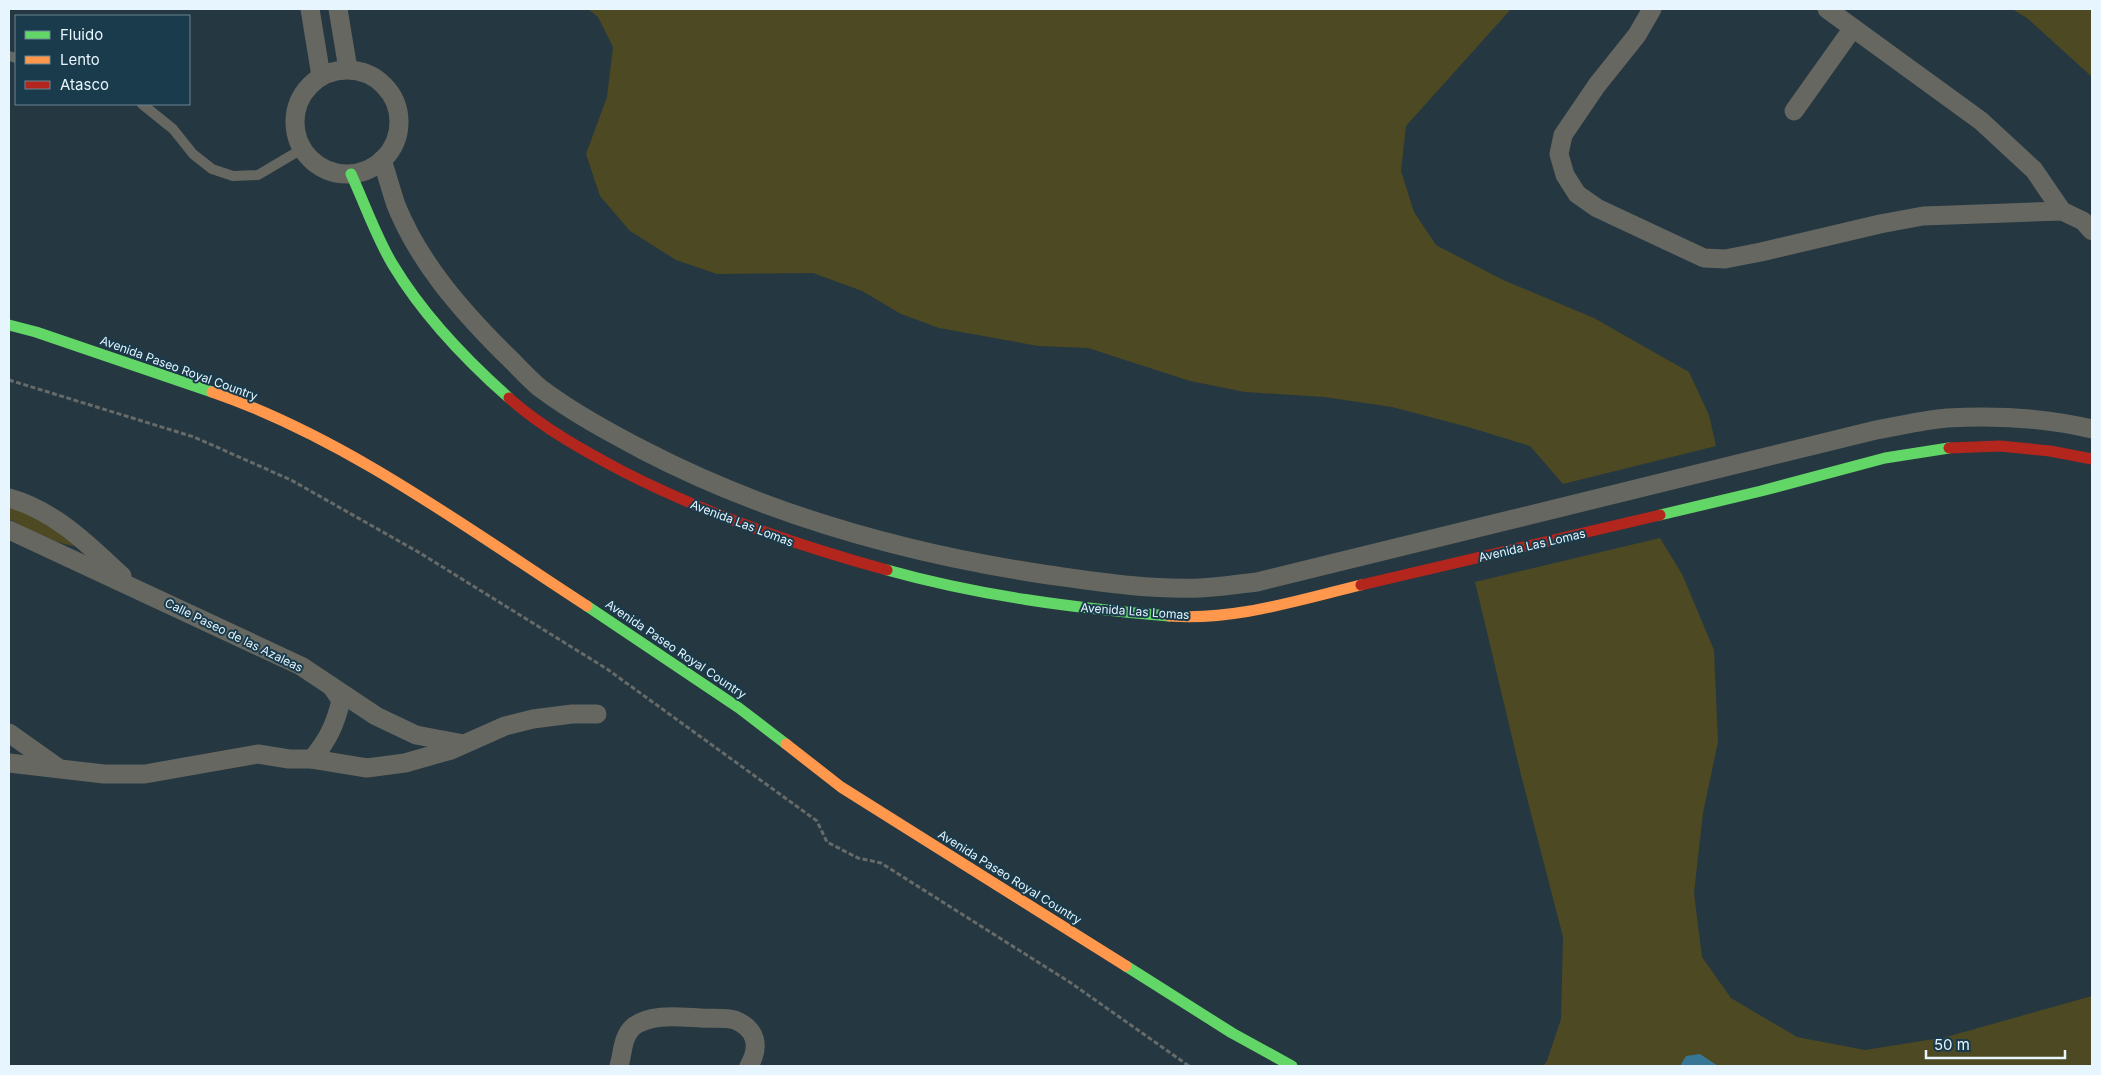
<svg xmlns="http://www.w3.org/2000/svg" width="2101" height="1075" viewBox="0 0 2101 1075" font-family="Inter,sans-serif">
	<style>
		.green { fill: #4c4923 }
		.water { fill: #387695 }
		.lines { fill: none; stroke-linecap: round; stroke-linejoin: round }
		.path { stroke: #666b69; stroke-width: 3; stroke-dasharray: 5 2.5; stroke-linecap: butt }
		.lane { stroke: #666760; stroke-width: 10 }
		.street { stroke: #666760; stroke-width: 19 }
		.fast { stroke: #63d668; stroke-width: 11 }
		.slow { stroke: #ff974d; stroke-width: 11 }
		.jam { stroke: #b3261e; stroke-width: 11 }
		.labels { text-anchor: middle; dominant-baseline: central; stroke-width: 4; stroke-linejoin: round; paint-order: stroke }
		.street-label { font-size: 12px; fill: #e6f5fe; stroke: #193b4c }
	</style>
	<rect width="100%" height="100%" fill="#253740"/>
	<g class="green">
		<polygon points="588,9 1511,9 1406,126 1401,171 1414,212 1436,245 1503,280 1594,318 1689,372 1709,415 1716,446 1563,484 1530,446 1468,427 1392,407 1324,397 1245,392 1190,381 1088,348 1038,346 939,328 901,314 862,291 813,273 717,274 676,260 630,231 600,196 586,154 607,97 613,47 598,17"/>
		<polygon points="2012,9 2092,9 2092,77 2027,18"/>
		<path d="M9,505L30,513L76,543L73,546C50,542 29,529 9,519Z"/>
		<polygon points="1660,538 1682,574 1714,650 1718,742 1703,813 1694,893 1702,957 1731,998 1797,1037 1865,1050 1946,1037 2092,996 2092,1066 1543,1066 1547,1061 1561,1019 1563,937 1521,775 1475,582"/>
	</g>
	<polygon class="water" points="1700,1054 1718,1066 1680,1066 1686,1056"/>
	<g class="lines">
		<polyline class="path" points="9,380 194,437 291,480 420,553 607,669 817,821 827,842 858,858 881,863 1071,983 1189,1066"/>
		<g class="lane">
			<polyline points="9,56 16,58"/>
			<polyline points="142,104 173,129 193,154 212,169 233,176 258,175 302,149"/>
		</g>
		<g class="street">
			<polyline points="310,9 321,76"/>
			<polyline points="338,9 348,69"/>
			<polyline points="1652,9 1637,35 1597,85 1563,135 1559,154 1565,175 1577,194 1597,208 1704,258 1725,259 1761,252 1880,224 1923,216 2062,211 2083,221 2092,231"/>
			<polyline points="1827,9 1981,121 2034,170 2062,211"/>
			<circle cx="347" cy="122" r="52"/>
			<polyline points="1794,111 1853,28"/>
			<path d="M382,160C387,175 391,190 396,205C419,262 460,309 503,352C515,363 527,377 540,388C572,412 607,431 643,450C770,516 908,554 1049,575C1099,582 1149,590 1200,588C1219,587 1238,584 1257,582L1876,430C1899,426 1924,420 1947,418C1996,415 2045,418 2092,429"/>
			<path d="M9,498C55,511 88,544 122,576"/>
			<polyline points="9,530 301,666 376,716 416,735 464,744"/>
			<polyline points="9,733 57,767"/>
			<path d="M312,759C328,740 336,723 341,700L331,686"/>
			<polyline points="9,763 104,774 145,774 258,754 289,759 312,759 367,768 405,763 451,750 505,726 533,719 572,714 597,714"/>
			<path d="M619,1066C623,1053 622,1037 633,1027C650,1013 680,1017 700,1018C710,1019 725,1017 735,1020C757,1029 760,1047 749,1066"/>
		</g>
		<g class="fast">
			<path d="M351,174C364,202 377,239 393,265C423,315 465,359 509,398"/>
			<polyline points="9,325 36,332 212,392"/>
			<polyline points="1660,515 1761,491 1885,458 1949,448"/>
			<path d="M887,570C980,596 1074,608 1169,616"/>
			<polyline points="587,606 739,708 786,744"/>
			<polyline points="1126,966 1232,1033 1292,1066"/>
		</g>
		<g class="slow">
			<path d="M212,392C346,438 468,529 587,606"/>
			<path d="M1169,616C1234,621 1298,600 1361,585"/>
			<polyline points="786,744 841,787 1126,966"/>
		</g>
		<g class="jam">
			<path d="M509,398C543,428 584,451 624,472C708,515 796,545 887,570"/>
			<polyline points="1949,448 2000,446 2050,451 2092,459"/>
			<polyline points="1361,585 1660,515"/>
		</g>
	</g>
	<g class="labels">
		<g class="street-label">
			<text transform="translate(179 368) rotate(20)">Avenida Paseo Royal Country</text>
			<text transform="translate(742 523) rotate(21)">Avenida Las Lomas</text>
			<text transform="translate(1532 545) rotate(-13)">Avenida Las Lomas</text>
			<text transform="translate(1135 611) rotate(4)">Avenida Las Lomas</text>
			<text transform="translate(234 635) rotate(26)">Calle Paseo de las Azaleas</text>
			<text transform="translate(676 649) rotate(34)">Avenida Paseo Royal Country</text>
			<text transform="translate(1010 877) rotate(32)">Avenida Paseo Royal Country</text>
		</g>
	</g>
	<rect width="2101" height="1075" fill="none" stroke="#e6f5fe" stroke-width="20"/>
	<rect x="15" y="15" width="175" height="90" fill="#193b4c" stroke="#6b8593"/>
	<rect x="25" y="31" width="25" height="8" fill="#63d668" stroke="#6b8593"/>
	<text x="60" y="40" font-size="15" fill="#e6f5fe">Fluido</text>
	<rect x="25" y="56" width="25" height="8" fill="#ff974d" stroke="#6b8593"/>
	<text x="60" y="65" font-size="15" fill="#e6f5fe">Lento</text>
	<rect x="25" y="81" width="25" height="8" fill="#b3261e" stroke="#6b8593"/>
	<text x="60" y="90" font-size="15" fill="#e6f5fe">Atasco</text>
	<path d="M1926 1050v8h139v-8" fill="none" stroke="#e6f5fe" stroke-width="2.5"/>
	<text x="1934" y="1050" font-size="15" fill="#e6f5fe" stroke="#193b4c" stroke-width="4" paint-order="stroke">50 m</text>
</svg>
